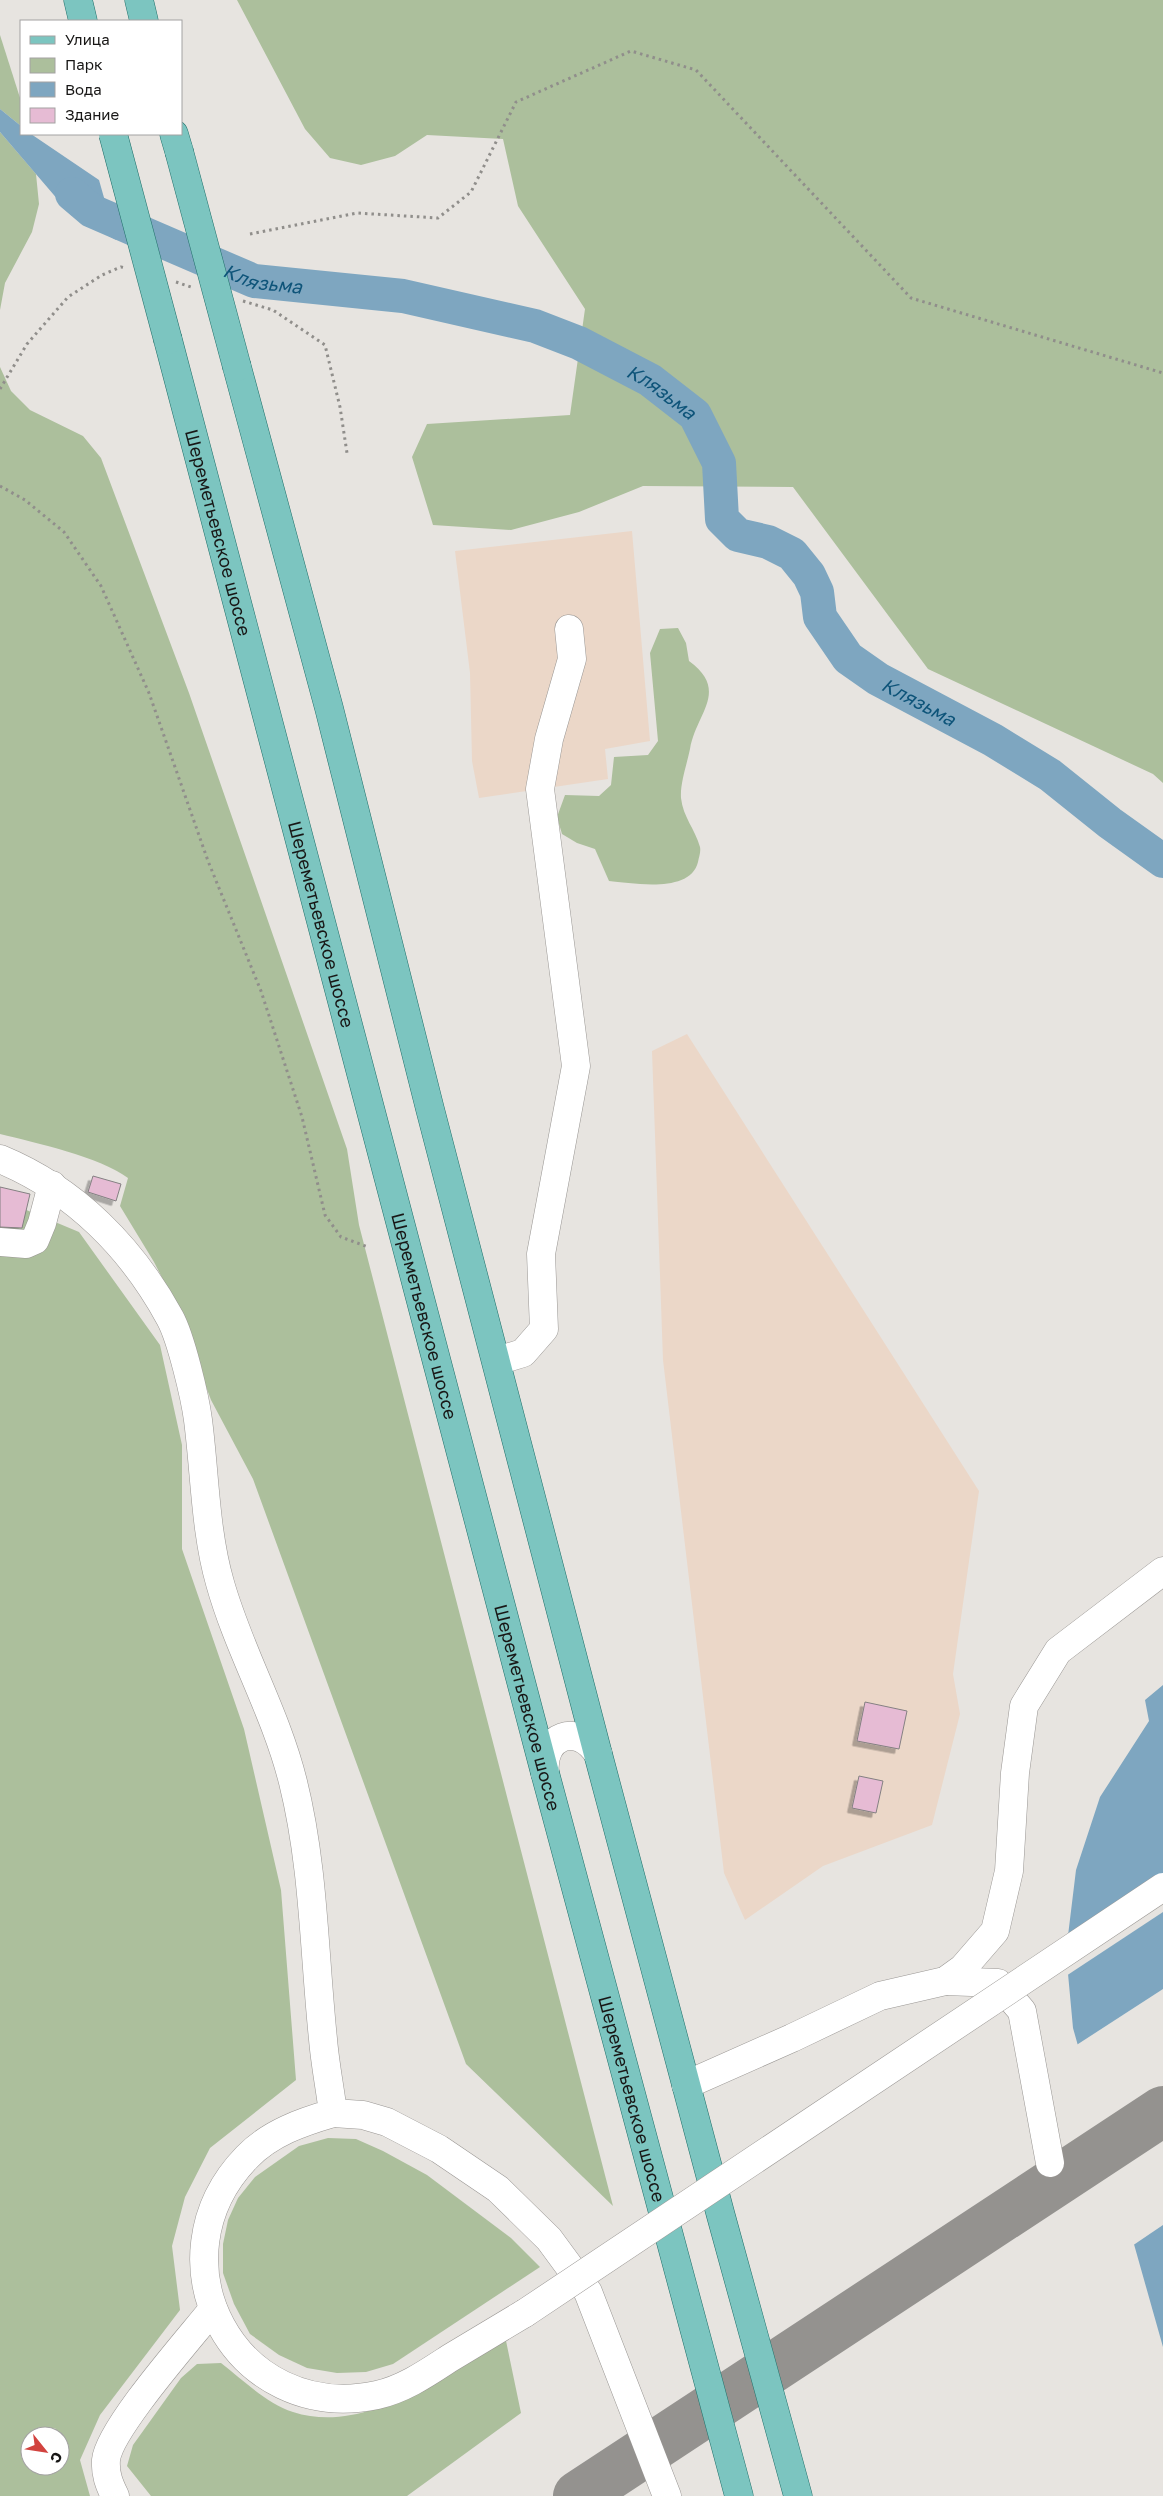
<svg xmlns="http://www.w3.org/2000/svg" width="1163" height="2496" viewBox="0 0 1163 2496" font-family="'Golos Text',sans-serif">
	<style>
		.industrial { fill: #ebd7c8 }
		.green { fill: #acbf9c; fill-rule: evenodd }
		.water { fill: #7ea6c0 }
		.pier { fill: #e7e4e0 }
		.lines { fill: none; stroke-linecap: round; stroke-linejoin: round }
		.river { stroke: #7ea6c0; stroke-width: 34 }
		.taxiway { stroke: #94928f; stroke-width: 50 }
		.building { fill: #e6bbd4; stroke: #848082; filter: url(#shadow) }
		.minor-casing { stroke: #9a9794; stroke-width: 29 }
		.major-casing { stroke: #206f69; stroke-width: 29 }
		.path { stroke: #908e8b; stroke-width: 3; stroke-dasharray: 2.5 4; stroke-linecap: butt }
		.minor { stroke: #fff; stroke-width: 28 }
		.major { stroke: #7cc5c0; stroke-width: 28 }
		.minor-bridge-casing { stroke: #9a9794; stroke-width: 29; stroke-linecap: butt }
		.major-bridge-casing { stroke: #206f69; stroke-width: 29; stroke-linecap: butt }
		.minor-bridge { stroke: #fff; stroke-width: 28 }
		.major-bridge { stroke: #7cc5c0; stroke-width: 28 }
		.labels { text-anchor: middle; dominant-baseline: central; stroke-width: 4; stroke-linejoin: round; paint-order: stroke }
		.street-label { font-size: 18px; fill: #181716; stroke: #fff }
		.water-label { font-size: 19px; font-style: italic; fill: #0e5479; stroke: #fff }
	</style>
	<defs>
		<filter id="shadow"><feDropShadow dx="-4.5" dy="4.5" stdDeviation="0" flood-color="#0004"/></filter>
	</defs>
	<rect width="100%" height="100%" fill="#e7e4e0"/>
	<g class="industrial">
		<polygon points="632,531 650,741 605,749 608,779 479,798 472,761 470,673 455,551"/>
		<polygon points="687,1034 979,1491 953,1674 960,1714 932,1825 823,1866 745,1920 724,1873 663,1360 652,1051"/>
	</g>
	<g class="green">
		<polygon points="237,0 1163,0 1163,783 1153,774 928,669 793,487 643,486 579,512 511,530 433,525 412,457 427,424 570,415 585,309 518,206 503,139 427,135 395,156 361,165 330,158 305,129"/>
		<polygon points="0,35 21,101 21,126 0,109"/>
		<polygon points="0,132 36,174 39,204 32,232 5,283 0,310"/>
		<path d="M0,367L11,391L30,410L83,436L101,458L189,693L347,1149L359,1225L613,2206L466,2064L253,1479L211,1400L174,1301L154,1262L120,1206L128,1178C100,1157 36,1143 0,1134Z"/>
		<path d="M678,628L686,643L689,661C730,691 696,713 690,749C687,764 680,783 681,798C683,817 695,829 700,847C701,852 699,857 698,862C690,894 633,883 609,881L595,849L577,843L562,834L557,817L565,795L599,796L611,785L614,757L648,755L658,741L650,653L660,629Z"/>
		<path d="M0,1199L79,1232L160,1345L182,1445V1549L244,1729L281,1890L296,2080L210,2148L185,2197L172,2246L180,2310L100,2415L80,2460L90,2496H0ZM30,2436H60V2466H30Z"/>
		<polygon points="328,2138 356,2139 383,2151 427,2175 511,2238 540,2267 393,2364 366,2372 337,2373 307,2368 279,2355 250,2334 234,2304 223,2273 223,2244 228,2220 238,2198 255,2177 299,2146"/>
		<path d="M505,2336L521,2413L407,2496H151L127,2466L133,2445L181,2378L197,2364L221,2363C243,2380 266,2403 293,2412C367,2436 446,2373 505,2336Z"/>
	</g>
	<g class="water">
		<polygon points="0,109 21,126 21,134 31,134 99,180 116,240 71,215 0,132"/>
		<polygon points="1163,1685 1163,2347 1073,2028 1066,1952 1076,1870 1100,1797 1149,1721 1145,1700"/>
	</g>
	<g class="pier">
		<polygon points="1163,1880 1163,1912 1066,1976 1064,1952"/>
		<polygon points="1163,1989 1163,2225 1132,2246 1075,2046"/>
	</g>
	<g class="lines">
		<path class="river" id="s1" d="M72,194L92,211L254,281L403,296L535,326L579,343L650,380L695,415L719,463L722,519L738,535L768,542L792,554L809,575L817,592L820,617L848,658L878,679L993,740L1050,775L1110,823L1163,861"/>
		<polyline class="taxiway" points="578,2496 1163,2111"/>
	</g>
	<g class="building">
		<polygon points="93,1176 121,1184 116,1201 88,1192"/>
		<polygon points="0,1187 30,1194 22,1228 0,1227"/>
		<polygon points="865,1702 907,1711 899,1749 857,1741"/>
		<polygon points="859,1776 883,1781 876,1813 852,1808"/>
	</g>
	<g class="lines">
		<defs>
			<g id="minor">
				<path d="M0,1159C75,1190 132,1248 170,1318C181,1338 195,1397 198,1420C205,1474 205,1531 220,1583C239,1651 276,1713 293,1782C314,1866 314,1953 323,2039C325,2064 330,2088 333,2113C302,2122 270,2133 247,2157C147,2260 235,2425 377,2395C404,2389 427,2373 450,2358C475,2343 500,2328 525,2313"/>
				<polyline points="0,1242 26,1244 35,1240 42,1223 52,1185"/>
				<polyline points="497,1361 523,1353 544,1329 541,1254 576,1066 540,789 549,739 572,659 569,629"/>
				<path d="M545,1773C541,1735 578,1722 598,1754"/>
				<polyline points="945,1981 998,1983 1022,2011 1050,2163"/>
				<polyline points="686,2085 792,2038 880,1996 945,1981 963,1968 995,1931 1009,1871 1015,1773 1024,1706 1058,1651 1163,1571"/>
				<polyline points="333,2113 363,2115 387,2122 439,2149 498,2189 549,2239 588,2292 667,2496"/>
				<path d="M115,2496C109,2484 105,2474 106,2460C109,2429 190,2338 213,2309"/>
			</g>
			<g id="major">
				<polyline points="78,0 83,21"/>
				<polyline points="139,0 144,21"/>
				<polyline points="174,134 179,151"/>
				<path id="s2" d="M168,340L545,1773L739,2496"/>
				<polyline points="237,367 329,708 430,1109 598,1754 721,2216 798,2496"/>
			</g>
		</defs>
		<use href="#minor" class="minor-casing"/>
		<use href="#major" class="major-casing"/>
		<g class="path">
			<polyline points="250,234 357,213 438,218 471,192 516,102 631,51 696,70 911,298 1163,373"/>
			<polyline points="176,282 191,287"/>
			<polyline points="243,301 273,310 325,345 340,407 347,453"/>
			<polyline points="0,389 27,344 68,297 102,275 121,267 126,268"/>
			<polyline points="0,486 25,500 64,532 101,586 149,693 208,861 261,991 302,1117 325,1215 341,1237 368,1247"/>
		</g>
		<use href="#minor" class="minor"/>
		<use href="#major" class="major"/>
		<defs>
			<polyline id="minor-bridge" points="525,2313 1163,1887"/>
			<g id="major-bridge">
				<polyline points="113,134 168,340"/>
				<polyline points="179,151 237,367"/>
			</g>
		</defs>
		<use href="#minor-bridge" class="minor-bridge-casing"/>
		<use href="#major-bridge" class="major-bridge-casing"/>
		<use href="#minor-bridge" class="minor-bridge"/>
		<use href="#major-bridge" class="major-bridge"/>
	</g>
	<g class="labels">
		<g class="street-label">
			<text stroke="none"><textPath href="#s2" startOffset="199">Шереметьевское шоссе</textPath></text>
			<text stroke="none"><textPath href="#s2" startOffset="604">Шереметьевское шоссе</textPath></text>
			<text stroke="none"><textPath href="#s2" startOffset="1009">Шереметьевское шоссе</textPath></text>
			<text stroke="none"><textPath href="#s2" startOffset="1414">Шереметьевское шоссе</textPath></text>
			<text stroke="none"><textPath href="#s2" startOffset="1819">Шереметьевское шоссе</textPath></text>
		</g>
		<g class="water-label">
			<text stroke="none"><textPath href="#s1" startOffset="211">Клязьма</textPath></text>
			<text stroke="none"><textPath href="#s1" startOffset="631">Клязьма</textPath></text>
			<text stroke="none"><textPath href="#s1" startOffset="1066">Клязьма</textPath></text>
		</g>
	</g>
	<rect x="20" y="20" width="162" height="115" fill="#ffffff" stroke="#a3a2a2"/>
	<rect x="30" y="36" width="25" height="8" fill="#7cc5c0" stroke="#a3a2a2"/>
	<text x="65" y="45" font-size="15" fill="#181716">Улица</text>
	<rect x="30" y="58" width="25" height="15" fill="#acbf9c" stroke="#a3a2a2"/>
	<text x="65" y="70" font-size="15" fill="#181716">Парк</text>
	<rect x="30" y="82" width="25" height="15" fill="#7ea6c0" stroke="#a3a2a2"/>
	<text x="65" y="95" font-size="15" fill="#181716">Вода</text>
	<rect x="30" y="108" width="25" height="15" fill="#e6bbd4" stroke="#a3a2a2"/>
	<text x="65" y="120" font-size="15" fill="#181716">Здание</text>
	<g transform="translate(45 2451) rotate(120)"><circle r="24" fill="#ffffff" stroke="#a3a2a2"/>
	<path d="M0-4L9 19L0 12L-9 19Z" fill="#d2433f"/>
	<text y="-8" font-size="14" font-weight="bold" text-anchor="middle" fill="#181716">С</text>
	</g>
</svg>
